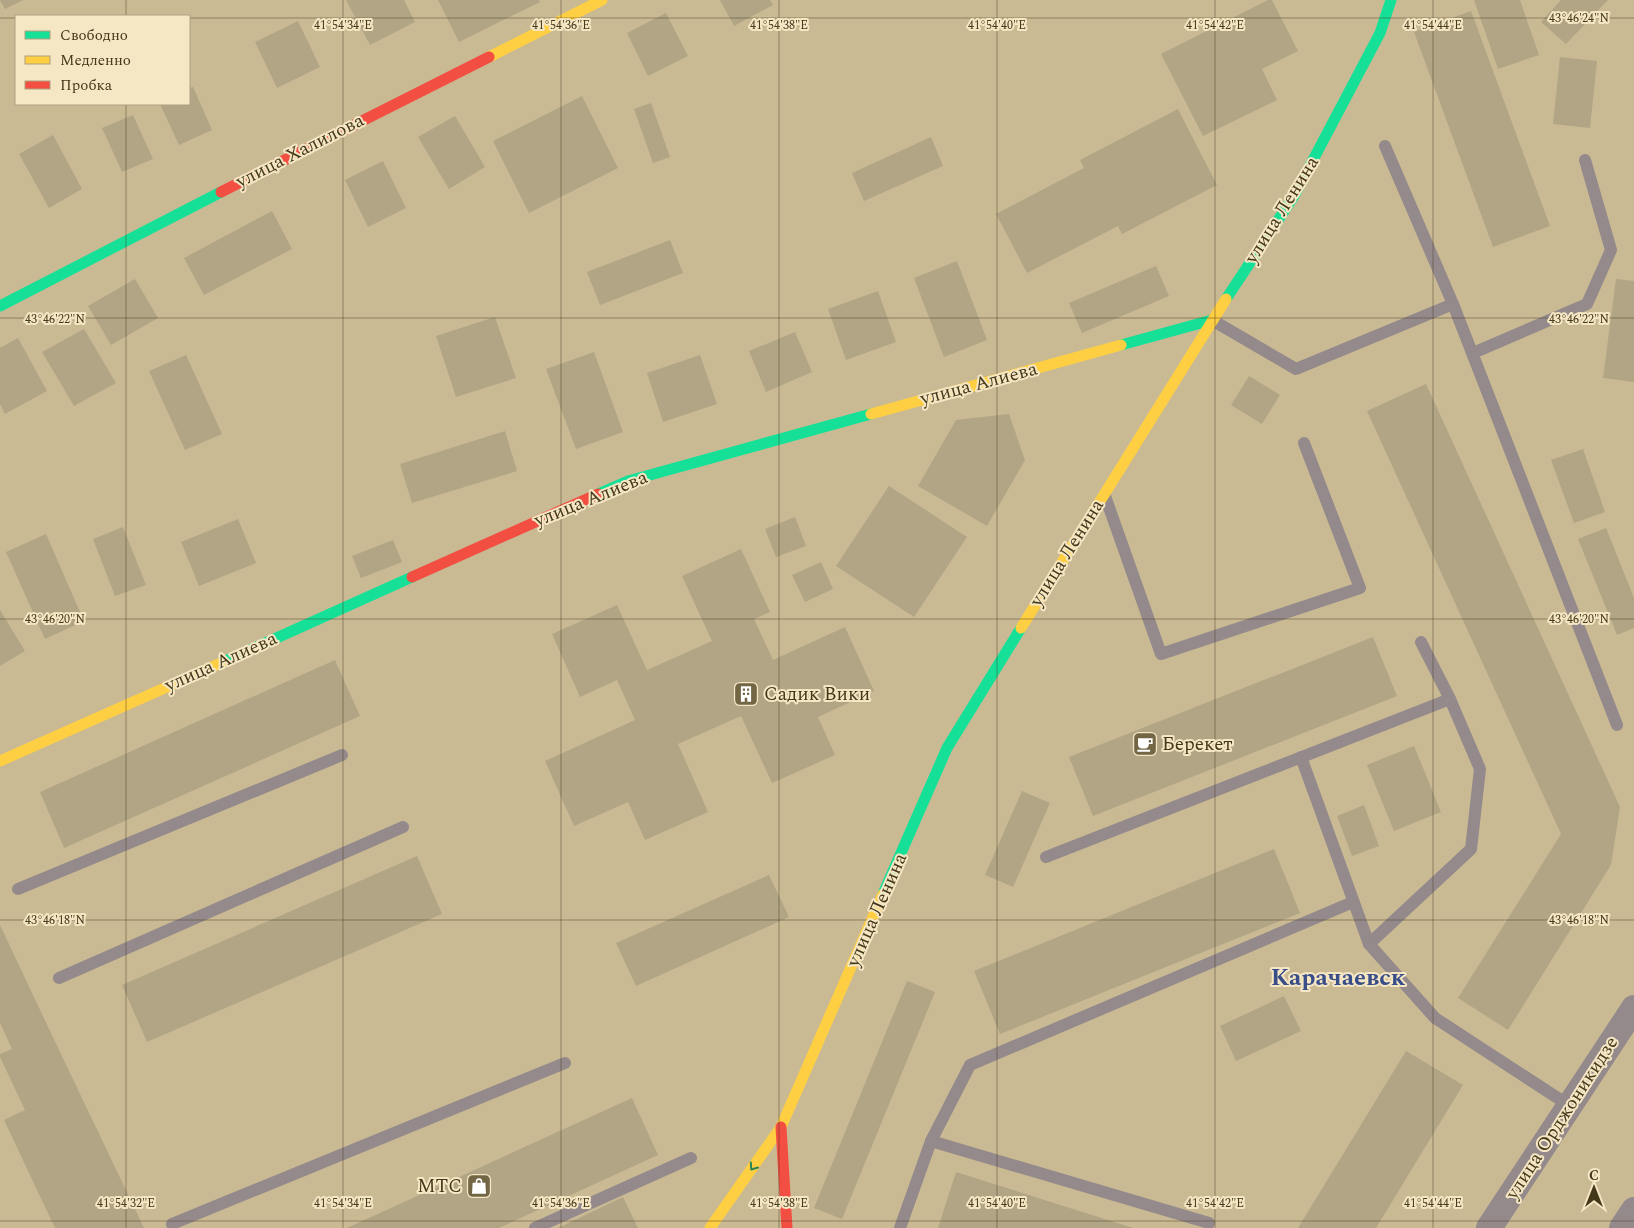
<svg xmlns="http://www.w3.org/2000/svg" width="1634" height="1228" viewBox="0 0 1634 1228" font-family="Spectral,serif">
	<style>
		.building { fill: #b1a586 }
		.lines { fill: none; stroke-linecap: round; stroke-linejoin: round }
		.lane { stroke: #948a8b; stroke-width: 12 }
		.street { stroke: #948a8b; stroke-width: 26 }
		.fast { stroke: #16e098; stroke-width: 11 }
		.slow { stroke: #ffcf43; stroke-width: 11 }
		.jam { stroke: #f24e42; stroke-width: 11 }
		.oneway { stroke: #2f8453 }
		.ticks { fill: none; stroke: #44381a; stroke-width: 1; stroke-opacity: 0.45 }
		.labels { text-anchor: middle; dominant-baseline: central; stroke-width: 4; stroke-linejoin: round; paint-order: stroke }
		.street-label { font-size: 19px; fill: #44381a; stroke: #f5e6c4 }
		.poi-label { font-size: 19px; fill: #44381a; stroke: #f5e6c4; text-anchor: start }
		.district-label { font-size: 24px; font-weight: bold; fill: #394d88; stroke: #f5e6c4 }
		.ticks-label { font-size: 12px; text-anchor: middle; fill: #44381a; stroke: #f5e6c4; stroke-width: 4; stroke-linejoin: round; paint-order: stroke }
	</style>
	<rect width="100%" height="100%" fill="#caba94"/>
	<g class="building">
		<polygon points="0,0 23,0 5,9"/>
		<polygon points="346,0 404,0 415,22 370,45"/>
		<polygon points="438,0 539,0 540,2 459,42"/>
		<polygon points="720,0 770,0 773,5 734,26"/>
		<polygon points="1268,0 1272,0 1298,51 1262,69 1277,100 1203,136 1161,54"/>
		<polygon points="1474,0 1520,0 1539,55 1498,69"/>
		<polygon points="1561,0 1608,0 1566,44 1541,22"/>
		<polygon points="1471,11 1550,226 1493,247 1414,32"/>
		<polygon points="666,13 688,56 648,76 627,33"/>
		<polygon points="298,21 320,67 277,88 255,42"/>
		<polygon points="1560,57 1597,61 1590,128 1553,124"/>
		<polygon points="193,87 212,130 179,145 160,104 189,104 189,88"/>
		<polygon points="582,96 618,168 529,213 493,141"/>
		<polygon points="651,103 670,157 653,163 634,109"/>
		<polygon points="1178,109 1217,185 1122,234 1118,226 1027,273 996,214 1084,168 1080,160"/>
		<polygon points="133,115 153,159 122,172 102,128"/>
		<polygon points="455,116 485,167 449,189 418,137"/>
		<polygon points="53,135 82,189 49,208 19,154"/>
		<polygon points="931,137 943,166 864,201 852,173"/>
		<polygon points="383,161 406,208 368,227 345,180"/>
		<polygon points="272,211 292,249 204,295 184,258"/>
		<polygon points="670,240 683,273 600,305 587,272"/>
		<polygon points="957,261 987,340 944,357 914,278"/>
		<polygon points="1156,266 1169,296 1082,333 1069,303"/>
		<polygon points="135,279 158,318 111,345 88,306"/>
		<polygon points="1616,279 1634,281 1634,382 1603,378"/>
		<polygon points="878,291 896,342 846,360 828,309"/>
		<polygon points="495,317 516,378 456,397 436,336"/>
		<polygon points="84,329 116,383 74,406 42,352"/>
		<polygon points="795,332 812,372 766,392 749,351"/>
		<polygon points="18,338 47,391 5,414 0,404 0,348"/>
		<polygon points="594,352 623,432 576,449 546,369"/>
		<polygon points="186,355 222,434 185,450 149,371"/>
		<polygon points="700,355 717,404 663,422 647,373"/>
		<polygon points="1249,376 1280,395 1262,424 1231,405"/>
		<polygon points="1426,384 1620,807 1611,865 1508,1030 1458,998 1561,834 1367,411"/>
		<polygon points="1009,414 1025,460 987,526 918,486 956,420"/>
		<polygon points="505,431 517,471 412,503 400,464"/>
		<polygon points="1583,449 1605,512 1574,523 1551,460"/>
		<polygon points="889,486 967,537 914,617 836,566"/>
		<polygon points="795,517 806,546 776,557 765,529"/>
		<polygon points="238,519 256,563 199,586 181,542"/>
		<polygon points="123,527 146,585 115,596 93,539"/>
		<polygon points="1606,528 1634,598 1634,628 1617,635 1578,539"/>
		<polygon points="46,534 84,621 45,639 6,552"/>
		<polygon points="393,540 402,562 361,578 352,556"/>
		<polygon points="741,549 770,612 754,619 773,660 845,627 874,691 818,717 835,755 772,783 741,716 678,744 708,812 645,840 628,802 574,826 545,761 635,720 617,680 580,697 552,634 617,605 647,670 712,641 682,576"/>
		<polygon points="821,562 833,589 805,602 792,575"/>
		<polygon points="0,610 25,651 0,666"/>
		<polygon points="1373,637 1397,696 1093,816 1069,757"/>
		<polygon points="335,660 360,716 64,848 40,792"/>
		<polygon points="1414,746 1441,812 1394,831 1367,765"/>
		<polygon points="1022,791 1050,803 1013,887 985,875"/>
		<polygon points="1364,805 1379,846 1352,856 1337,816"/>
		<polygon points="1274,849 1300,913 1000,1034 974,971"/>
		<polygon points="417,856 442,914 147,1042 122,985"/>
		<polygon points="769,875 789,917 636,986 616,943"/>
		<polygon points="0,925 50,1031 144,1228 55,1228 4,1120 25,1110 0,1057 0,1054 12,1049 0,1023"/>
		<polygon points="907,981 935,992 842,1219 814,1208"/>
		<polygon points="1284,996 1301,1031 1236,1061 1220,1026"/>
		<polygon points="1406,1051 1463,1085 1376,1228 1298,1228"/>
		<polygon points="632,1098 658,1155 499,1228 347,1228"/>
		<polygon points="956,1172 1133,1228 938,1228"/>
		<polygon points="623,1197 638,1228 558,1228"/>
	</g>
	<g class="lines">
		<g class="lane">
			<polyline points="1385,146 1453,304"/>
			<polyline points="1212,320 1296,369 1453,304 1617,725"/>
			<polyline points="1473,353 1587,304 1611,250 1585,160"/>
			<polyline points="1105,496 1161,654 1360,588 1304,443"/>
			<polyline points="1421,642 1450,699"/>
			<polyline points="1046,857 1450,699 1480,769 1471,849 1369,944 1301,757"/>
			<polyline points="18,889 342,755"/>
			<polyline points="1369,944 1435,1018 1570,1106"/>
			<polyline points="59,978 403,827"/>
			<polyline points="931,1141 1209,1223"/>
			<polyline points="172,1224 565,1063"/>
			<polyline points="535,1228 691,1158"/>
			<polyline points="900,1228 931,1141 970,1065 1353,902"/>
		</g>
		<g class="street">
			<polyline points="1489,1228 1634,1008"/>
			<polyline points="1622,1228 1634,1210"/>
		</g>
		<g class="fast">
			<polyline points="1226,299 1294,196 1380,33 1391,0"/>
			<polyline points="0,306 221,192"/>
			<polyline points="1121,345 1212,320"/>
			<polyline points="598,494 628,481 871,414"/>
			<polyline points="221,663 412,577"/>
			<polyline points="883,894 947,748 1021,628"/>
		</g>
		<g class="slow">
			<polyline points="489,57 602,0"/>
			<polyline points="871,414 1121,345"/>
			<polyline points="1021,628 1226,299"/>
			<polyline points="0,761 221,663"/>
			<polyline points="710,1228 781,1127 883,894"/>
		</g>
		<g class="jam">
			<polyline points="221,192 489,57"/>
			<polyline points="412,577 598,494"/>
			<polyline points="781,1127 787,1228"/>
		</g>
	</g>
	<defs><path id="oneway-chevron" d="M-2-3.5L2.5 0L-2 3.5" fill="none" stroke-width="1.6" stroke-linecap="round" stroke-linejoin="round" transform="scale(1.25)"/></defs>
	<use class="oneway" href="#oneway-chevron" transform="translate(753 1167) rotate(125)"/>
	<path class="ticks" d="M126,0V16M343,0V1228M561,0V1228M779,0V1228M997,0V1228M1215,0V1228M1433,0V1228M0,18H16M189,18H1634M126,104V1228M0,318H1634M0,619H1634M0,920H1634M0,1221H1634"/>
	<defs>
		<symbol id="building-square" viewBox="-11 -11 22 22"><rect x="-9" y="-9" width="18" height="18" rx="4" fill="#736645" stroke="#f5e6c4"/><path d="M-4-6H4V6H1V3H-1V6H-4ZM-2.5-4.3h1.7v1.8h-1.7ZM.8-4.3h1.7v1.8H.8ZM-2.5-1h1.7V.8h-1.7ZM.8-1h1.7V.8H.8Z" fill="#fff"/></symbol>
		<symbol id="cafe-square" viewBox="-11 -11 22 22"><rect x="-9" y="-9" width="18" height="18" rx="4" fill="#736645" stroke="#f5e6c4"/><path d="M-5.5-4.5H6V0H3Q3 3.5 0 3.5H-2.5Q-5.5 3.5-5.5 0ZM3-3.2v2h1.7v-2ZM-6 4.5H4V6H-6Z" fill="#fff"/></symbol>
		<symbol id="shop-square" viewBox="-11 -11 22 22"><rect x="-9" y="-9" width="18" height="18" rx="4" fill="#736645" stroke="#f5e6c4"/><path d="M-5-2.5h2.3a2.7 3.5 0 0 1 5.4 0H5L5.5 6h-11ZM-1.5-2.5h3a1.5 2.3 0 0 0-3 0Z" fill="#fff"/></symbol>
	</defs>
	<g fill-rule="evenodd">
		<use href="#building-square" x="732" y="680" width="28" height="28"/>
		<use href="#cafe-square" x="1131" y="730" width="28" height="28"/>
		<use href="#shop-square" x="465" y="1172" width="28" height="28"/>
	</g>
	<g class="labels">
		<g class="street-label">
			<text transform="translate(300 151) rotate(-27)">улица Халилова</text>
			<text transform="translate(1282 210) rotate(-58)">улица Ленина</text>
			<text transform="translate(979 384) rotate(-15)">улица Алиева</text>
			<text transform="translate(591 499) rotate(-22)">улица Алиева</text>
			<text transform="translate(1067 553) rotate(-58)">улица Ленина</text>
			<text transform="translate(221 662) rotate(-24)">улица Алиева</text>
			<text transform="translate(877 910) rotate(-66)">улица Ленина</text>
			<text transform="translate(1562 1118) rotate(-57)">улица Орджоникидзе</text>
		</g>
		<g class="poi-label">
			<text x="764" y="694">Садик Вики</text>
			<text x="1162" y="744">Берекет</text>
			<text x="462" y="1186" text-anchor="end">МТС</text>
		</g>
		<g class="district-label">
			<text x="1338" y="978">Карачаевск</text>
		</g>
	</g>
	<g class="ticks-label">
		<text x="1579" y="22">43°46'24"N</text>
		<text x="343" y="29">41°54'34"E</text>
		<text x="561" y="29">41°54'36"E</text>
		<text x="779" y="29">41°54'38"E</text>
		<text x="997" y="29">41°54'40"E</text>
		<text x="1215" y="29">41°54'42"E</text>
		<text x="1433" y="29">41°54'44"E</text>
		<text x="55" y="323">43°46'22"N</text>
		<text x="1579" y="323">43°46'22"N</text>
		<text x="55" y="623">43°46'20"N</text>
		<text x="1579" y="623">43°46'20"N</text>
		<text x="55" y="924">43°46'18"N</text>
		<text x="1579" y="924">43°46'18"N</text>
		<text x="126" y="1207">41°54'32"E</text>
		<text x="343" y="1207">41°54'34"E</text>
		<text x="561" y="1207">41°54'36"E</text>
		<text x="779" y="1207">41°54'38"E</text>
		<text x="997" y="1207">41°54'40"E</text>
		<text x="1215" y="1207">41°54'42"E</text>
		<text x="1433" y="1207">41°54'44"E</text>
	</g>
	<rect x="15" y="15" width="175" height="90" fill="#f5e6c4" stroke="#aea080"/>
	<rect x="25" y="31" width="25" height="8" fill="#16e098" stroke="#aea080"/>
	<text x="60" y="40" font-size="15" fill="#44381a">Свободно</text>
	<rect x="25" y="56" width="25" height="8" fill="#ffcf43" stroke="#aea080"/>
	<text x="60" y="65" font-size="15" fill="#44381a">Медленно</text>
	<rect x="25" y="81" width="25" height="8" fill="#f24e42" stroke="#aea080"/>
	<text x="60" y="90" font-size="15" fill="#44381a">Пробка</text>
	<g transform="translate(1594 1188)" stroke="#f5e6c4" stroke-width="4" paint-order="stroke">
	<path d="M0-4L9 19L0 12L-9 19Z" fill="#44381a"/>
	<text y="-8" font-size="14" font-weight="bold" text-anchor="middle" fill="#44381a">С</text>
	</g>
</svg>
